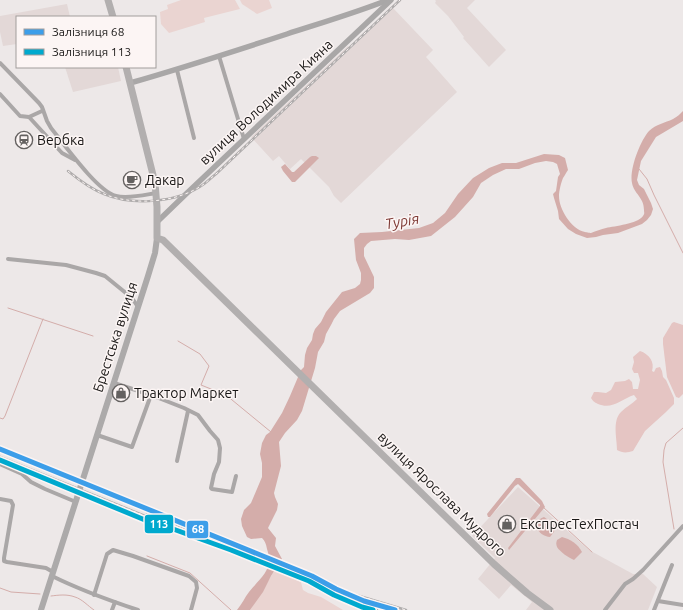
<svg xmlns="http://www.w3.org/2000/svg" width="683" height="610" viewBox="0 0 683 610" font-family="Ubuntu,sans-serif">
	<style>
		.built { fill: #e3d8d7 }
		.green { fill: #ead4d1 }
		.forest { fill: #e5c5c3 }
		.water { fill: #d4adaa }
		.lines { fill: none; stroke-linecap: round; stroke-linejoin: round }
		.stream { stroke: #d4adaa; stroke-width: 1 }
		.street { stroke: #aaa7a7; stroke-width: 4 }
		.secondary { stroke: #a9a7a7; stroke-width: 5.5 }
		.primary { stroke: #acaaaa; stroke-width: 6 }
		.highway { stroke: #b2afaf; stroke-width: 7 }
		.rail-casing { stroke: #afacac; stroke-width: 2.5 }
		.rail { stroke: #fcf5f4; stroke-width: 1; stroke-dasharray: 3; stroke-linecap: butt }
		.rail-1-casing { stroke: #fcf5f4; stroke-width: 8 }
		.rail-2-casing { stroke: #fcf5f4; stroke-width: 8 }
		.rail-1 { stroke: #3c9ee9; stroke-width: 5 }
		.rail-2 { stroke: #00a9ce; stroke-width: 5 }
		.labels { text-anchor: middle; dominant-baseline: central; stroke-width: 3; stroke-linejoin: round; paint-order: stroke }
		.street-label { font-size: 14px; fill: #1a1817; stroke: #fcf5f4 }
		.poi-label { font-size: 14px; fill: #1a1817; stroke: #fcf5f4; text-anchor: start }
		.water-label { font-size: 15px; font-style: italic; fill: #803d38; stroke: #fcf5f4 }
		.line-badge { stroke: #fcf5f4; stroke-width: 1.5 }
		.badge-label { font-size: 11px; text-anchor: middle; font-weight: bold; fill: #fff }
	</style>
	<rect width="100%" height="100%" fill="#ede8e8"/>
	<g class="built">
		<polygon points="435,0 475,0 467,8 506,50 489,67 463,38 464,37 448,16 435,3 436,1"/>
		<polygon points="67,4 70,17 17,17 17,44 3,46 0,32 0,16"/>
		<polygon points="393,8 433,50 426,57 457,92 341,203 334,196 329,187 301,159 290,169 279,156 273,161 251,137 348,46 350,49"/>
		<polygon points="65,67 118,67 121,81 73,92"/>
		<polygon points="518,487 589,550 633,574 643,574 657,587 648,610 526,610 532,602 511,585 499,599 478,579 495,558 472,536"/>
	</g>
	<g class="green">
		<polygon points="181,0 235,0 240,9 204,18 205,22 169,33 161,24 160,12 168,9 167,5"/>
		<polygon points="240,0 269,0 272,8 257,14 242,4"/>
		<polygon points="275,570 301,582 303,590 308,593 321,597 343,610 250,610"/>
	</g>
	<g class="forest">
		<polygon points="674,322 683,325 683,394 679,398 676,397 667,377 663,344 663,338 672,323"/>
		<path d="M640,351C649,354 655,362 652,371L654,372L656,368L660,367L662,371L663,377L666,380L674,398V404L666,412L645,431L633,451C627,453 622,453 617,450C617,438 612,421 621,412C626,407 632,404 637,399L634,395C622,399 612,410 598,404C594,402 593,401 591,398L594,392H598L606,393L611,390L615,382L625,381L629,379L632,382L633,389H638L640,380L638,373H634L632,369L634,362L633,357Z"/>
	</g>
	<g class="water">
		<path d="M683,111V121L656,137L641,161L637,180L639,185L644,189L651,203L653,209L651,215L647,220L642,224L618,233L603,235L596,237L587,238L576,234L568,229L559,219L558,211L554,198L553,194L556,191L558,177L560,174L557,164L553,162L546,161L535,163L519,169H506L493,175L481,183L473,197L455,217L431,236L409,240L395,239L371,241L367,244L364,248V256L374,277V288L370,293L340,311L334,319L331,325L326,334L324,342L318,352L315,368L302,411L297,420L285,433L279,442L281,466L274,493L275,497L278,504L277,510L268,528L276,538L275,546L282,559L271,576L263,592L250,610H237C242,604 245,597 249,592C261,577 274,570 267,549C266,544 265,541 262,538L251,539L247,537L242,526L241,519L244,510L251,503L262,477V463L260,454L262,443L266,435L270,432L282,413L290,396L301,370L304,367L305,355L307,348L312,340L313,334L315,329L321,322L326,312L342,292L355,288L360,284L361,280V273L356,260L354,239L360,233L382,232L419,228L433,223L445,213L458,194L473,178L489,168L502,163H516L544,154L559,155L565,158L568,170C566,173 565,175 563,178C561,183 559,191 559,196C559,209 571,229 585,232C585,232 590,233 591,233C596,231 601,229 606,228C615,226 637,224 643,216C645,213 644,213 644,210C644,197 634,194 632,183C629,170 640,141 649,131C656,124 665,123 673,119C677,117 680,114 683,111Z"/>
		<polygon points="312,156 316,156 319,158 295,182 292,182 283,171 281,167 285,164 292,172 294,172 310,157"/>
		<polygon points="516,478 520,478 542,501 545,507 509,550 508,548 540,506 540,505 518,484 515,486 490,517 488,517 487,514"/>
		<path d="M544,517L551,522L555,528L554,532L550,537C538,536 530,522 544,517Z"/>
		<path d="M562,537C570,539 578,544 582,552L574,560C569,558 560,552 557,547C556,544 556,543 557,540Z"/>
	</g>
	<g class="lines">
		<g class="stream">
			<polyline points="639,169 647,179 654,195 683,253"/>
			<polyline points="8,308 93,336"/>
			<polyline points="178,341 200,354 209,366 201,385 226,395 271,432"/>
			<polyline points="0,418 3,419 5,416 43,319"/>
			<polyline points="543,507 592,552"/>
			<polyline points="674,529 663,462 664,450 666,443 683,428"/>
			<polyline points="147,556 190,573 231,610"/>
			<polyline points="0,588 11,592 40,594"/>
			<path d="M51,596C59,595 67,594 75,597C82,599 88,606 94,610"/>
		</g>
		<g class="street">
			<polyline points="219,56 244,139"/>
			<path d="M0,63L39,103L42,107L47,121L51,128C64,144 97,191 116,196C128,199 144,195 156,193"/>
			<polyline points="177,70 194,138"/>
			<polyline points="0,94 20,116 29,117 42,111"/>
			<polyline points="29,117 62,153 75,160"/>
			<polyline points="8,259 66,265 96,273 105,276 132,298 138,307"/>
			<polyline points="114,383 151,395 184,408 198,415 210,431 218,440 220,448 219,462 214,474 211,488 212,489 232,492 236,476"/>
			<polyline points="97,435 132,447 151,395"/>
			<polyline points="177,461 188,411"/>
			<polyline points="0,464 22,474 31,482 45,489 76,502"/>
			<polyline points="0,499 11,501 13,505 4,558 4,561 7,562 46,568 53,572"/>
			<path d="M52,576C80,590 108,600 138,610"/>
			<polyline points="94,595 107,554 113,550 133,556 189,576 196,582 197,588 191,610"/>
			<polyline points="658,601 683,605"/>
			<polyline points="112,610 115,602"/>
			<polyline points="605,610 625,584 633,579 643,570 683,526"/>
			<polyline points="654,610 672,565"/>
		</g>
		<g class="secondary">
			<path d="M130,83C183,68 235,51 287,34C321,23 355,13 388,0"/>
			<polyline points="158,221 186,194 391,0"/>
		</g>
		<polyline class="primary" points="41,610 148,276 155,253 157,238"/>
		<g class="highway">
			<polyline points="108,0 113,17"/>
			<polyline points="126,67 155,183 157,207 157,238 163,240 494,564 527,593 550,610"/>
		</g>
		<defs>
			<g id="rail">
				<path d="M68,171C79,180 91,189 104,194C133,206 178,203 204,184C208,181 212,177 216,174L400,0"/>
				<polyline points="0,457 150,518"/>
				<polyline points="147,514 377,610"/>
				<polyline points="356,595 406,610"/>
			</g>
		</defs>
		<use href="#rail" class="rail-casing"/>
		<use href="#rail" class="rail"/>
		<defs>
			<polyline id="rail-1" points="0,449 312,576 336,589 364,601 395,610"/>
			<polyline id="rail-2" points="0,460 145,520 162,525 231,550 309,581 334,595 362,607 373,610"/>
		</defs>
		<use href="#rail-1" class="rail-1-casing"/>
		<use href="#rail-2" class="rail-2-casing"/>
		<use href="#rail-1" class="rail-1"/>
		<use href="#rail-2" class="rail-2"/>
	</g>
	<defs>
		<symbol id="station-ring" viewBox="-11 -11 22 22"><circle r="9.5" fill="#fcf5f4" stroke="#646160" stroke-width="1.5"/><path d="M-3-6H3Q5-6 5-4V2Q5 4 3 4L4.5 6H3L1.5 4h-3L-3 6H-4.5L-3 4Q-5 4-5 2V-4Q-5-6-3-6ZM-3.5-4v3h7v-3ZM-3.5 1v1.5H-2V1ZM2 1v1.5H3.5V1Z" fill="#646160"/></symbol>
		<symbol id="cafe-ring" viewBox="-11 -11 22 22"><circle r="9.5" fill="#fcf5f4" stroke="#646160" stroke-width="1.5"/><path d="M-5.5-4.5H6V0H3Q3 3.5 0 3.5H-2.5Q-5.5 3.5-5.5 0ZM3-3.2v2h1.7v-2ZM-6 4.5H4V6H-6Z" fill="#646160"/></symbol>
		<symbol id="shop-ring" viewBox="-11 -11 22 22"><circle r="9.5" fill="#fcf5f4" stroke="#646160" stroke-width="1.5"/><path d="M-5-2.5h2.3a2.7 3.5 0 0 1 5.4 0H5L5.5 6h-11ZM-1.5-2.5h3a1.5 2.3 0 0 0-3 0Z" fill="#646160"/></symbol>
	</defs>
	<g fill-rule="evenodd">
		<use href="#station-ring" x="14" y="130" width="20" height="20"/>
		<use href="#cafe-ring" x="122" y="170" width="20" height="20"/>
		<use href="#shop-ring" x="111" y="383" width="20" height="20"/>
		<use href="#shop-ring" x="497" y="514" width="20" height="20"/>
	</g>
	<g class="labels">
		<g class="street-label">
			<text transform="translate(266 102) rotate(-43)">вулиця Володимира Кияна</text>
			<text transform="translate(115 337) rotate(-72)">Брестська вулиця</text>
			<text transform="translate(442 494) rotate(44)">вулиця Ярослава Мудрого</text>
		</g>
		<g class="poi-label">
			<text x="37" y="140">Вербка</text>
			<text x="145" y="180">Дакар</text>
			<text x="134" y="393">Трактор Маркет</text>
			<text x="520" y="524">ЕкспресТехПостач</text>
		</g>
		<g class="water-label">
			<text transform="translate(402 221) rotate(-10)">Турія</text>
		</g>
	</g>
	<g class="line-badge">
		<rect x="144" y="514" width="30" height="20" rx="4" fill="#00a9ce"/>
		<rect x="186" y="520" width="23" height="19" rx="4" fill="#3c9ee9"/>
	</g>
	<g class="badge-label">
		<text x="159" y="528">113</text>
		<text x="198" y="533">68</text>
	</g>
	<rect x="16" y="16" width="140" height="52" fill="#fcf5f4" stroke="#a29d9c"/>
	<rect x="24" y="29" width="20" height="6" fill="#3c9ee9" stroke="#a29d9c"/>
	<text x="52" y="36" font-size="12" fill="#1a1817">Залізниця 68</text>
	<rect x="24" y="49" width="20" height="6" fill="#00a9ce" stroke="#a29d9c"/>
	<text x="52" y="56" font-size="12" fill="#1a1817">Залізниця 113</text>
</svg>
